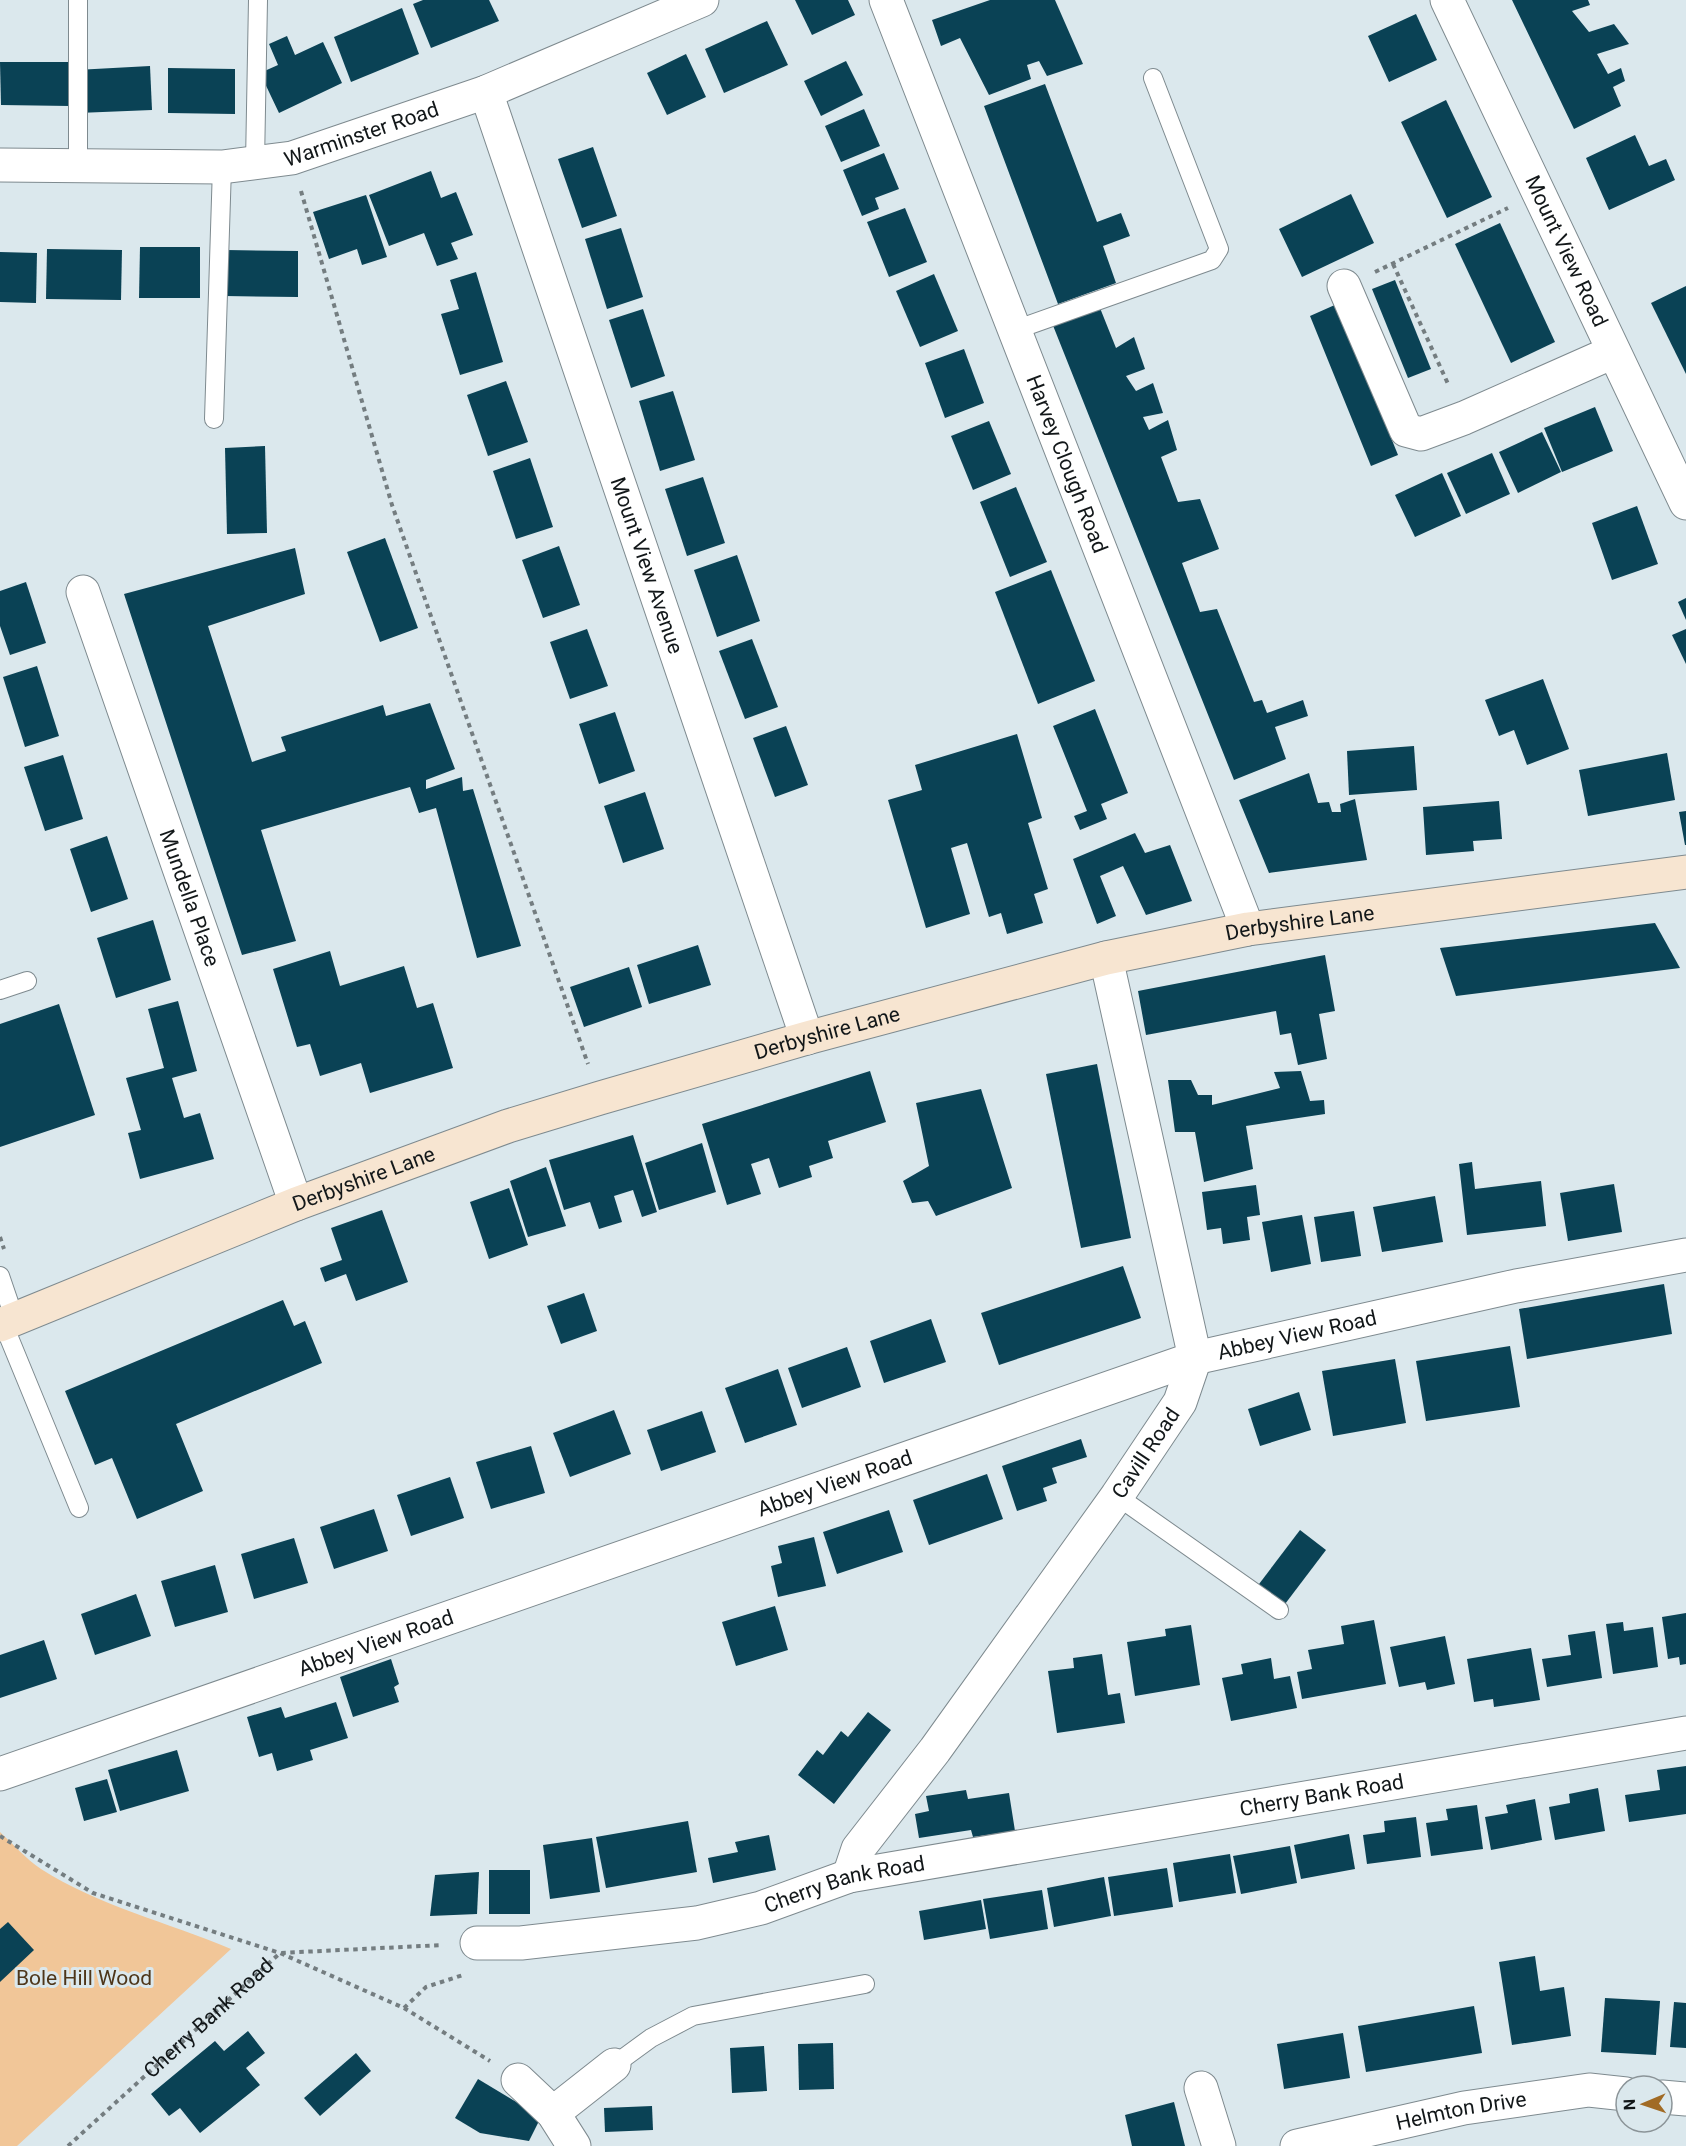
<svg xmlns="http://www.w3.org/2000/svg" width="1686" height="2146" viewBox="0 0 1686 2146" font-family="Roboto,sans-serif">
	<style>
		.green { fill: #f1c698 }
		.building { fill: #0a4255 }
		.lines { fill: none; stroke-linecap: round; stroke-linejoin: round }
		.lane-casing { stroke: #7e8a8f; stroke-width: 20 }
		.street-casing { stroke: #7e8a8f; stroke-width: 35 }
		.secondary-casing { stroke: #7e8a8f; stroke-width: 35 }
		.path { stroke: #747d80; stroke-width: 4; stroke-dasharray: 4.5 4.5; stroke-linecap: butt }
		.lane { stroke: #fff; stroke-width: 18 }
		.street { stroke: #fff; stroke-width: 33 }
		.secondary { stroke: #f7e5d1; stroke-width: 33 }
		.labels { text-anchor: middle; dominant-baseline: central; stroke-width: 6; stroke-linejoin: round; paint-order: stroke }
		.street-label { font-size: 21px; fill: #121719; stroke: #dbe8ed }
		.park-label { font-size: 21px; fill: #4e361a; stroke: #dbe8ed }
	</style>
	<rect width="100%" height="100%" fill="#dbe8ed"/>
	<path class="green" d="M0,1832C13,1844 26,1859 41,1869C99,1906 167,1922 231,1949L17,2146H0Z"/>
	<g class="building">
		<polygon points="423,0 489,0 499,21 431,48 413,4"/>
		<polygon points="795,0 848,0 855,15 812,35"/>
		<polygon points="990,0 1055,0 1083,64 1047,76 1039,61 1027,65 1031,79 989,95 960,38 941,46 932,20"/>
		<polygon points="1512,0 1588,0 1590,5 1572,11 1589,32 1614,24 1629,44 1597,54 1608,74 1621,68 1625,81 1613,87 1621,106 1574,129"/>
		<polygon points="402,8 419,54 351,82 334,37"/>
		<polygon points="1416,14 1437,60 1389,82 1368,36"/>
		<polygon points="767,21 788,65 724,93 705,49"/>
		<polygon points="287,36 295,55 323,42 342,83 279,113 260,73 278,65 269,44"/>
		<polygon points="686,54 706,97 667,115 647,73"/>
		<polygon points="846,61 863,95 821,116 804,81"/>
		<polygon points="0,62 69,62 70,106 1,105"/>
		<polygon points="150,66 152,110 78,113 76,70"/>
		<polygon points="168,68 235,69 235,114 168,113"/>
		<polygon points="1045,84 1097,222 1121,213 1130,236 1103,246 1116,283 1058,304 984,106"/>
		<polygon points="1446,100 1492,197 1447,218 1401,122"/>
		<polygon points="864,109 880,146 841,162 825,126"/>
		<polygon points="1635,135 1649,166 1666,159 1675,180 1609,210 1586,158"/>
		<polygon points="593,147 617,216 582,228 558,159"/>
		<polygon points="884,153 899,189 875,198 879,209 862,216 843,170"/>
		<polygon points="431,171 441,198 456,192 473,235 451,243 458,259 437,266 424,233 389,246 369,195"/>
		<polygon points="1351,194 1374,243 1302,277 1279,229"/>
		<polygon points="366,195 387,257 362,265 357,249 329,259 313,212"/>
		<polygon points="905,208 927,262 889,277 867,222"/>
		<polygon points="1500,223 1555,342 1511,363 1455,244"/>
		<polygon points="621,228 643,297 607,309 585,239"/>
		<polygon points="140,247 200,247 200,298 139,298"/>
		<polygon points="47,249 122,250 121,300 46,299"/>
		<polygon points="226,250 298,251 298,297 225,296"/>
		<polygon points="0,252 37,253 36,303 0,302"/>
		<polygon points="476,272 503,362 460,375 441,314 459,309 450,280"/>
		<polygon points="934,274 958,331 920,347 896,291"/>
		<polygon points="1395,280 1431,369 1408,378 1372,289"/>
		<polygon points="1686,286 1686,374 1651,303"/>
		<polygon points="1098,303 1116,348 1134,337 1145,369 1126,376 1136,391 1153,383 1163,413 1143,417 1149,430 1168,420 1177,450 1161,457 1178,502 1200,499 1219,549 1182,563 1200,612 1217,609 1254,702 1262,700 1267,713 1303,700 1308,716 1275,727 1286,759 1234,780 1052,323"/>
		<polygon points="1337,304 1398,455 1371,466 1310,316"/>
		<polygon points="643,309 665,376 631,388 609,320"/>
		<polygon points="964,349 984,403 945,418 925,363"/>
		<polygon points="506,381 528,442 488,456 467,395"/>
		<polygon points="673,391 695,460 660,471 639,401"/>
		<polygon points="1595,407 1613,451 1562,472 1544,428"/>
		<polygon points="989,421 1011,474 973,490 951,436"/>
		<polygon points="1542,432 1561,472 1518,493 1499,452"/>
		<polygon points="265,446 267,533 227,534 225,448"/>
		<polygon points="1492,453 1510,494 1466,514 1447,473"/>
		<polygon points="530,458 553,527 516,539 493,471"/>
		<polygon points="1442,473 1461,516 1415,537 1395,495"/>
		<polygon points="703,477 725,543 687,556 665,489"/>
		<polygon points="1016,487 1047,562 1010,577 980,502"/>
		<polygon points="1637,506 1658,564 1612,580 1592,523"/>
		<polygon points="385,538 418,628 380,642 347,552"/>
		<polygon points="559,546 580,605 543,618 522,560"/>
		<polygon points="295,548 305,594 208,626 252,762 286,751 281,737 383,705 386,716 430,703 455,769 426,780 426,789 462,777 463,791 473,789 521,946 477,958 436,808 419,813 410,787 261,830 296,941 242,955 124,594"/>
		<polygon points="737,555 760,621 717,637 694,570"/>
		<polygon points="1051,570 1095,681 1038,704 995,592"/>
		<polygon points="26,582 46,643 10,655 0,626 0,591"/>
		<polygon points="1686,598 1686,620 1678,602"/>
		<polygon points="587,629 608,686 570,699 550,642"/>
		<polygon points="1686,629 1686,664 1672,635"/>
		<polygon points="752,639 778,707 745,719 719,651"/>
		<polygon points="37,666 59,736 25,747 3,677"/>
		<polygon points="1543,679 1569,749 1527,765 1514,730 1499,736 1485,700"/>
		<polygon points="1095,709 1128,793 1101,804 1107,819 1080,830 1074,816 1087,811 1053,726"/>
		<polygon points="615,712 635,771 599,784 579,724"/>
		<polygon points="786,726 808,785 775,797 753,738"/>
		<polygon points="1017,734 1042,818 1028,823 1048,889 1034,894 1043,923 1007,934 1001,913 989,917 967,843 951,848 970,914 926,928 888,800 922,790 915,765"/>
		<polygon points="1414,746 1417,790 1349,795 1347,751"/>
		<polygon points="1667,753 1675,800 1588,816 1579,770"/>
		<polygon points="63,755 83,819 45,831 24,767"/>
		<polygon points="1309,773 1318,803 1329,802 1332,812 1341,812 1340,804 1355,799 1367,860 1269,873 1239,800"/>
		<polygon points="645,792 664,849 623,863 604,806"/>
		<polygon points="1499,801 1502,839 1473,841 1474,851 1426,855 1423,807"/>
		<polygon points="1686,811 1686,845 1685,845 1679,812"/>
		<polygon points="1135,833 1145,853 1170,845 1192,901 1146,915 1123,866 1100,876 1116,916 1097,924 1073,859"/>
		<polygon points="107,836 128,899 91,912 70,849"/>
		<polygon points="153,920 171,980 116,998 97,938"/>
		<polygon points="1655,923 1680,968 1456,996 1440,948"/>
		<polygon points="698,945 711,985 649,1004 637,965"/>
		<polygon points="330,951 340,986 404,966 417,1008 433,1003 453,1068 370,1093 361,1063 320,1076 310,1044 297,1047 273,969"/>
		<polygon points="1325,955 1335,1011 1319,1014 1327,1059 1298,1065 1291,1033 1280,1035 1276,1011 1146,1035 1138,991"/>
		<polygon points="629,967 642,1007 584,1027 570,987"/>
		<polygon points="178,1001 197,1071 172,1078 184,1118 200,1113 214,1159 140,1179 128,1133 141,1130 126,1078 164,1068 148,1009"/>
		<polygon points="59,1004 95,1115 0,1147 0,1024"/>
		<polygon points="1097,1064 1131,1238 1081,1248 1046,1074"/>
		<polygon points="870,1071 886,1122 828,1141 833,1158 809,1166 812,1177 779,1188 769,1158 751,1164 761,1194 727,1205 702,1124"/>
		<polygon points="1301,1071 1310,1101 1324,1100 1325,1114 1246,1126 1253,1169 1204,1182 1195,1132 1175,1132 1168,1080 1191,1080 1198,1095 1212,1095 1212,1105 1280,1088 1274,1072"/>
		<polygon points="981,1089 1012,1188 936,1216 928,1201 912,1203 903,1181 929,1166 916,1103"/>
		<polygon points="633,1135 657,1212 642,1217 633,1190 614,1196 622,1222 599,1229 590,1202 564,1210 549,1160"/>
		<polygon points="702,1143 716,1192 659,1210 645,1163"/>
		<polygon points="1472,1162 1475,1189 1541,1181 1546,1226 1467,1235 1459,1164"/>
		<polygon points="546,1167 566,1226 528,1237 510,1181"/>
		<polygon points="1614,1184 1622,1232 1568,1241 1560,1193"/>
		<polygon points="1256,1185 1260,1215 1247,1217 1250,1240 1223,1244 1221,1228 1207,1230 1202,1192"/>
		<polygon points="509,1188 528,1245 489,1259 470,1202"/>
		<polygon points="1435,1196 1443,1242 1382,1252 1373,1207"/>
		<polygon points="382,1210 408,1282 356,1301 346,1274 325,1282 320,1268 342,1260 331,1228"/>
		<polygon points="1354,1211 1361,1256 1321,1262 1314,1217"/>
		<polygon points="1302,1215 1311,1264 1271,1272 1262,1222"/>
		<polygon points="1123,1266 1141,1318 999,1365 981,1313"/>
		<polygon points="1664,1284 1672,1334 1527,1359 1519,1309"/>
		<polygon points="584,1293 597,1331 561,1344 547,1306"/>
		<polygon points="283,1300 294,1326 305,1321 322,1363 176,1424 203,1491 137,1519 112,1458 95,1465 65,1391"/>
		<polygon points="931,1319 946,1362 884,1383 870,1341"/>
		<polygon points="1510,1346 1520,1407 1426,1421 1416,1361"/>
		<polygon points="847,1347 861,1387 802,1408 788,1368"/>
		<polygon points="1395,1359 1406,1423 1333,1436 1322,1371"/>
		<polygon points="778,1369 797,1425 745,1443 725,1388"/>
		<polygon points="1299,1392 1311,1430 1260,1446 1248,1409"/>
		<polygon points="614,1410 631,1454 570,1477 553,1433"/>
		<polygon points="702,1411 716,1452 661,1471 647,1430"/>
		<polygon points="1081,1439 1087,1457 1052,1468 1057,1483 1043,1488 1047,1501 1017,1511 1002,1466"/>
		<polygon points="531,1446 545,1493 491,1509 476,1462"/>
		<polygon points="987,1474 1003,1519 929,1545 913,1500"/>
		<polygon points="450,1477 464,1518 411,1536 397,1495"/>
		<polygon points="374,1509 388,1551 334,1569 320,1527"/>
		<polygon points="889,1510 903,1552 837,1574 823,1532"/>
		<polygon points="1300,1530 1326,1550 1282,1608 1256,1588"/>
		<polygon points="814,1537 826,1586 778,1597 771,1566 782,1563 778,1546"/>
		<polygon points="294,1538 308,1583 254,1599 241,1554"/>
		<polygon points="215,1565 228,1612 175,1627 161,1581"/>
		<polygon points="136,1594 151,1636 95,1655 81,1614"/>
		<polygon points="775,1606 788,1650 736,1666 722,1622"/>
		<polygon points="1686,1613 1686,1664 1680,1665 1679,1657 1668,1659 1662,1617"/>
		<polygon points="1374,1620 1386,1684 1302,1699 1297,1672 1312,1669 1308,1650 1344,1644 1341,1626"/>
		<polygon points="1623,1622 1624,1631 1653,1627 1658,1667 1613,1674 1606,1624"/>
		<polygon points="1191,1625 1200,1685 1135,1696 1127,1642 1166,1636 1165,1629"/>
		<polygon points="1595,1631 1602,1678 1547,1687 1542,1659 1571,1655 1568,1635"/>
		<polygon points="1445,1636 1455,1684 1427,1690 1425,1682 1399,1687 1390,1647"/>
		<polygon points="44,1640 57,1679 0,1698 0,1655"/>
		<polygon points="1531,1648 1540,1700 1494,1707 1493,1699 1474,1702 1467,1659"/>
		<polygon points="1102,1654 1108,1695 1120,1693 1125,1723 1057,1733 1048,1671 1074,1668 1073,1658"/>
		<polygon points="1271,1658 1274,1679 1290,1676 1297,1708 1231,1721 1222,1678 1243,1674 1241,1664"/>
		<polygon points="391,1659 399,1684 394,1687 399,1702 353,1717 340,1677"/>
		<polygon points="336,1702 348,1738 310,1750 313,1760 277,1771 272,1753 259,1757 247,1717 281,1707 285,1718"/>
		<polygon points="868,1712 891,1730 834,1804 798,1775 817,1750 823,1755 841,1731 848,1737"/>
		<polygon points="177,1750 189,1791 120,1811 108,1770"/>
		<polygon points="1686,1766 1686,1814 1629,1822 1625,1795 1660,1790 1657,1770"/>
		<polygon points="107,1779 117,1812 84,1821 75,1788"/>
		<polygon points="1598,1788 1605,1831 1555,1840 1549,1807 1570,1803 1569,1794"/>
		<polygon points="966,1790 968,1799 1009,1793 1015,1831 973,1837 971,1830 919,1838 915,1814 929,1811 926,1796"/>
		<polygon points="1535,1799 1542,1840 1491,1850 1485,1817 1508,1813 1506,1805"/>
		<polygon points="1477,1805 1483,1849 1431,1856 1426,1823 1448,1820 1446,1809"/>
		<polygon points="1416,1817 1421,1857 1367,1864 1363,1835 1385,1832 1384,1821"/>
		<polygon points="688,1821 697,1872 606,1888 596,1837"/>
		<polygon points="1349,1834 1355,1869 1301,1879 1294,1845"/>
		<polygon points="769,1835 776,1870 713,1883 708,1858 738,1852 735,1842"/>
		<polygon points="592,1838 600,1892 550,1899 543,1845"/>
		<polygon points="1290,1846 1297,1883 1241,1894 1233,1856"/>
		<polygon points="1230,1854 1236,1893 1179,1902 1173,1863"/>
		<polygon points="1167,1868 1173,1907 1114,1916 1108,1877"/>
		<rect x="489" y="1870" width="41" height="44"/>
		<polygon points="479,1872 477,1914 430,1916 435,1875"/>
		<polygon points="1104,1877 1111,1916 1054,1927 1047,1888"/>
		<polygon points="1042,1890 1048,1929 990,1939 983,1899"/>
		<polygon points="981,1900 986,1929 924,1940 919,1911"/>
		<polygon points="8,1922 34,1950 0,1982 0,1929"/>
		<polygon points="1535,1956 1540,1991 1564,1987 1571,2036 1512,2045 1499,1962"/>
		<polygon points="1605,1998 1660,2001 1656,2055 1601,2052"/>
		<polygon points="1674,2002 1686,2003 1686,2048 1670,2047"/>
		<polygon points="1474,2006 1482,2053 1366,2072 1358,2026"/>
		<polygon points="248,2031 265,2053 246,2068 260,2085 200,2133 180,2108 169,2116 151,2094 215,2041 224,2051"/>
		<polygon points="1343,2033 1350,2078 1284,2089 1277,2044"/>
		<polygon points="833,2043 834,2089 799,2090 798,2044"/>
		<polygon points="764,2046 767,2091 732,2093 730,2048"/>
		<polygon points="356,2053 371,2071 320,2116 304,2098"/>
		<polygon points="478,2079 541,2117 529,2141 480,2133 455,2118"/>
		<polygon points="1174,2102 1185,2146 1132,2146 1125,2115"/>
		<polygon points="652,2106 653,2130 605,2132 604,2108"/>
	</g>
	<g class="lines">
		<defs>
			<g id="lane">
				<polyline points="255,163 258,0"/>
				<polyline points="78,166 78,0"/>
				<polyline points="1015,330 1212,260 1219,249 1153,78"/>
				<polyline points="214,419 222,167"/>
				<polyline points="0,990 27,981"/>
				<polyline points="0,1276 15,1320"/>
				<polyline points="3,1323 79,1508"/>
				<polyline points="1117,1496 1279,1610"/>
				<polyline points="614,2065 651,2038 693,2016 865,1984"/>
			</g>
			<g id="street">
				<path id="s2" d="M886,0L1248,929"/>
				<path id="s3" d="M1447,0L1686,503"/>
				<path id="s4" d="M486,92L807,1038"/>
				<path id="s5" d="M0,165L222,167L292,158L486,92L702,0"/>
				<polyline points="1344,286 1406,430 1421,434 1464,418 1613,352"/>
				<path id="s6" d="M83,592L296,1204"/>
				<path id="s7" d="M0,1774L1195,1358L1516,1286L1686,1255"/>
				<path id="s8" d="M849,1876L858,1849L935,1750L1117,1496L1180,1402L1195,1358L1106,958"/>
				<path id="s9" d="M477,1943H521L697,1923L761,1908L849,1876L1686,1733"/>
				<polyline points="518,2080 553,2113 574,2146"/>
				<polyline points="1201,2088 1219,2146"/>
				<polyline points="1662,2097 1686,2099"/>
				<polyline points="553,2113 614,2065"/>
				<path id="s10" d="M1297,2146L1464,2108L1589,2090L1626,2094"/>
			</g>
			<g id="secondary">
				<path id="s11" d="M0,1325L296,1204L508,1126L600,1098L807,1038L1106,958L1248,929L1686,872"/>
			</g>
		</defs>
		<use href="#lane" class="lane-casing"/>
		<use href="#street" class="street-casing"/>
		<use href="#secondary" class="secondary-casing"/>
		<g class="path">
			<polyline points="301,191 392,505 588,1064"/>
			<polyline points="1393,264 1449,386"/>
			<polyline points="1375,272 1508,208"/>
			<polyline points="0,1237 4,1249"/>
			<polyline points="0,1836 93,1893 280,1953 404,2008 490,2061"/>
			<polyline points="404,2008 426,1987 463,1975"/>
			<path id="s1" d="M68,2146L280,1953L443,1945"/>
		</g>
		<use href="#lane" class="lane"/>
		<use href="#street" class="street"/>
		<use href="#secondary" class="secondary"/>
	</g>
	<g class="labels">
		<g class="street-label">
			<text stroke="none"><textPath href="#s5" startOffset="366">Warminster Road</textPath></text>
			<text stroke="none"><textPath href="#s3" startOffset="278">Mount View Road</textPath></text>
			<text stroke="none"><textPath href="#s2" startOffset="498">Harvey Clough Road</textPath></text>
			<text stroke="none"><textPath href="#s4" startOffset="500">Mount View Avenue</textPath></text>
			<text stroke="none"><textPath href="#s6" startOffset="324">Mundella Place</textPath></text>
			<text stroke="none"><textPath href="#s11" startOffset="1364">Derbyshire Lane</textPath></text>
			<text stroke="none"><textPath href="#s11" startOffset="878">Derbyshire Lane</textPath></text>
			<text stroke="none"><textPath href="#s11" startOffset="392">Derbyshire Lane</textPath></text>
			<text stroke="none"><textPath href="#s7" startOffset="1370">Abbey View Road</textPath></text>
			<text stroke="none"><textPath href="#s8" startOffset="518">Cavill Road</textPath></text>
			<text stroke="none"><textPath href="#s7" startOffset="884">Abbey View Road</textPath></text>
			<text stroke="none"><textPath href="#s7" startOffset="398">Abbey View Road</textPath></text>
			<text stroke="none"><textPath href="#s9" startOffset="860">Cherry Bank Road</textPath></text>
			<text stroke="none"><textPath href="#s9" startOffset="374">Cherry Bank Road</textPath></text>
			<text stroke="none"><textPath href="#s1" startOffset="190">Cherry Bank Road</textPath></text>
			<text stroke="none"><textPath href="#s10" startOffset="168">Helmton Drive</textPath></text>
		</g>
		<g class="park-label">
			<text x="84" y="1978">Bole Hill Wood</text>
		</g>
	</g>
	<g transform="translate(1644 2104) rotate(268)"><circle r="28" fill="#dbe8ed" stroke="#8b9498" stroke-width="1.5"/>
	<path d="M0-4.5L10 22L0 15L-10 22Z" fill="#a16b25"/>
	<text y="-9" font-size="16" font-weight="bold" text-anchor="middle" fill="#121719">N</text>
	</g>
</svg>
